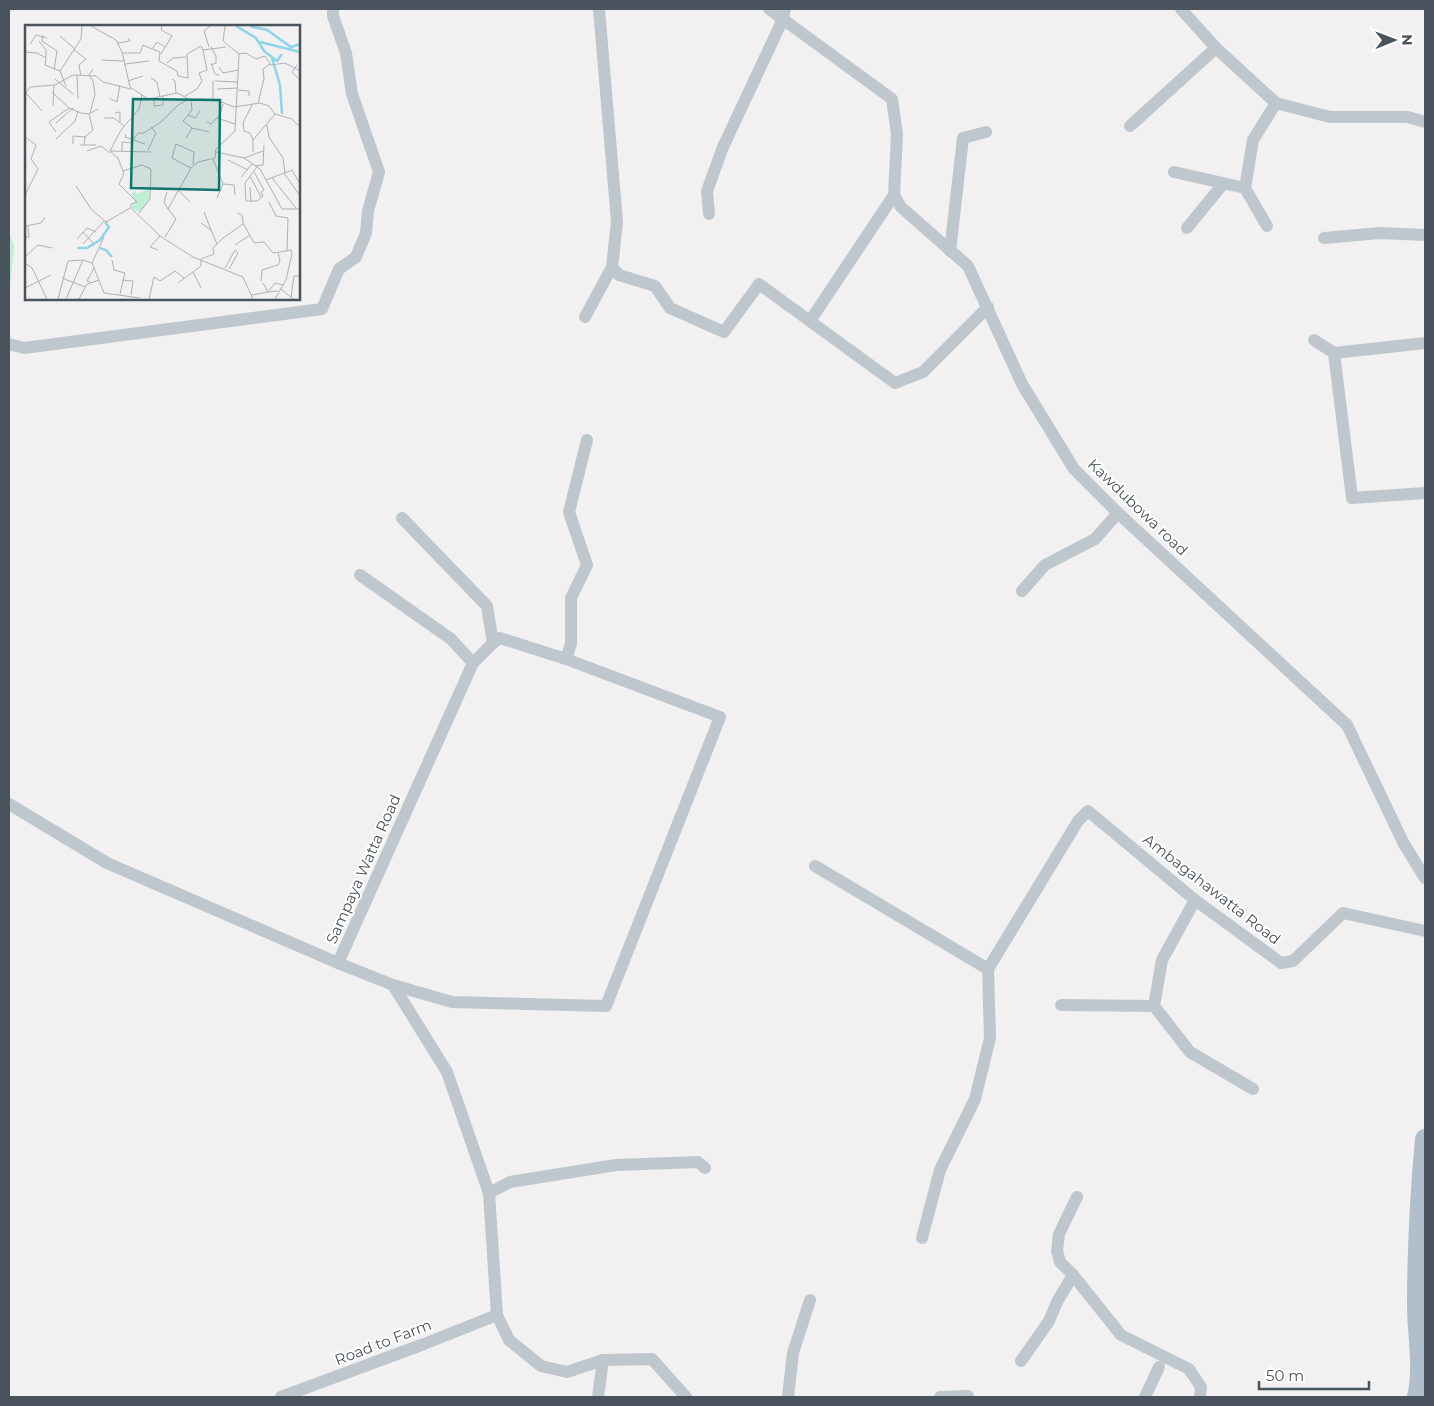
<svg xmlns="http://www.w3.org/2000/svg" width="1434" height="1406" viewBox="0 0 1434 1406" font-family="Montserrat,sans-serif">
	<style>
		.forest { fill: url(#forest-firs) }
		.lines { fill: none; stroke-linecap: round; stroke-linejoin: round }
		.minor { stroke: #bec7ce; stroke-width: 12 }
		.primary { stroke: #b1bfcd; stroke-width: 20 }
		.labels { text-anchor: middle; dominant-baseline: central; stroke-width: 4; stroke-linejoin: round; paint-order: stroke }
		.street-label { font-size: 15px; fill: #48535d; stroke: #fff }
		.inset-river { fill: none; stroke: #8fd5e9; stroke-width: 2.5 }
		.inset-road { fill: none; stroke: #aeb1b5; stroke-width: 1 }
		.view { fill: #0f766e; fill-opacity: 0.15; stroke: #0f766e; stroke-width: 2.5 }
		.inset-edge { fill: none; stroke: #48535d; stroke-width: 2.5 }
	</style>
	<defs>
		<pattern id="forest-firs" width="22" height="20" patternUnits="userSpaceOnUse" patternTransform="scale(1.25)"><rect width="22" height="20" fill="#c0eed2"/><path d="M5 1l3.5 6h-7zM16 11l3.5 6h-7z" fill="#a6ceb7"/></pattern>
	</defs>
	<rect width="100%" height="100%" fill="#f2f0f0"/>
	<!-- forest -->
	<path class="forest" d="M 9,234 L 14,245 L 11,279 L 9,288 Z"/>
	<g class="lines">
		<!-- minor -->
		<g class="minor">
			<path d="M 769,9 L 892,99 L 897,134 L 894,195 L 901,207 L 968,266 L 1022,384 L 1074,469 L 1118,513 L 1347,725 L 1404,844 L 1425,878"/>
			<path d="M 1181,9 L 1216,48 L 1276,103 L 1330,117 L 1408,117 L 1425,122"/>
			<path d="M 1130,126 L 1216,48"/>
			<path d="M 1174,172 L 1245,188"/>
			<path d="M 709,214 L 707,191 L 723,147 L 783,19 L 785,9"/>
			<path d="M 1267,226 L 1245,188 L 1253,140 L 1276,103"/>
			<path d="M 1187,228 L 1223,184"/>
			<path d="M 1324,238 L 1380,233 L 1425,235"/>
			<path d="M 950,251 L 963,138 L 986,132"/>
			<path d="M 612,267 L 619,275 L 655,286 L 670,308 L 724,332 L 759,284 L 895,383 L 923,372 L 988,307"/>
			<path d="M 585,317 L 612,267 L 617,222 L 599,9"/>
			<path d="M 810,321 L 894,195"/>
			<path d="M 1314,340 L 1334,353"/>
			<path d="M 1425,343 L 1334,353 L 1352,498 L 1425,493"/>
			<path d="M 9,344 L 24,348 L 322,309 L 339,269 L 356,257 L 366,233 L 368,211 L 379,172 L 352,94 L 346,53 L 333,16 L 333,9"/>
			<path d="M 402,518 L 487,606 L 493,643"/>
			<path d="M 360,575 L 451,639 L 473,663"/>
			<path d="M 1022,591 L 1045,565 L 1095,539 L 1118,513"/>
			<path d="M 566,659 L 571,644 L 571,598 L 587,565 L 569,512 L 587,440"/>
			<path d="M 9,804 L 107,863 L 338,963"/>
			<path d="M 815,866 L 988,969 L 1078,821 L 1088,811 L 1195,900 L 1281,963 L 1293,961 L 1343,913 L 1425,931"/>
			<path d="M 1195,900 L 1162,960 L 1154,1006 L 1190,1052 L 1253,1089"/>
			<path d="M 393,985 L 452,1002 L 606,1006 L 720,717 L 566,659 L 500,638 L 493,643 L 473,663 L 338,963 L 393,985 L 447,1072 L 489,1193 L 497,1315 L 509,1340 L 541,1366 L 567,1372 L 603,1360 L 652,1359 L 686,1397"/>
			<path d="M 1061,1005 L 1154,1006"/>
			<path d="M 489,1193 L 510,1182 L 616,1165 L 698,1162 L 705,1168"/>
			<path d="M 1077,1197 L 1059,1234 L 1057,1251 L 1060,1262 L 1073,1275 L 1121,1335 L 1189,1369 L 1201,1387 L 1200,1397"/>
			<path d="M 922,1238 L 940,1170 L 975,1099 L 990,1038 L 988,969"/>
			<path d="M 1021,1361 L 1049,1321 L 1057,1302 L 1073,1275"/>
			<path d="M 281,1397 L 424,1344 L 497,1315"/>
			<path d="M 598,1397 L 603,1360"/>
			<path d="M 788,1397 L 793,1353 L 810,1300"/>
			<path d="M 940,1397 L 968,1396"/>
			<path d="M 1145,1397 L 1159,1367"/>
		</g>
		<!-- primary -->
		<path class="primary" d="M 1417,1397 C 1424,1368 1417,1335 1417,1305 C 1417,1250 1420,1194 1425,1139"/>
	</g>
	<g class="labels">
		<!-- street labels -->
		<g class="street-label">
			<text transform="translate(1138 507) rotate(44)">Kawdubowa road</text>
			<text transform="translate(363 869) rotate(-66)">Sampaya Watta Road</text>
			<text transform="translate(1212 889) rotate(38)">Ambagahawatta Road</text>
			<text transform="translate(383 1342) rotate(-21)">Road to Farm</text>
		</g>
	</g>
	<!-- overview -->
	<g transform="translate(25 25)">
		<rect width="275" height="275" fill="#f2f0f0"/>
		<path d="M 125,163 L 124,175 L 114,187 L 106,182 L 111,178 L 106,170 L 109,166 L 113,169 Z" fill="#c0eed2"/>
		<path class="inset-river" d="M 211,1 L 231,13 L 239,26 L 252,36 L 257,29M 225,1 L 242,5 L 266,22 L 275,19M 235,17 L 275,27M 247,33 L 255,60 L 257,89M 52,223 L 62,223 L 75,215 L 84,202 L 80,197M 75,223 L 81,225 L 87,232"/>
		<path class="inset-road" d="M 66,1 L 91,15 L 97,27 L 105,62 L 123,74 L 152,68 L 166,75 L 194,76 L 209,82 L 235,78 L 244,81 L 250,89 L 267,94 L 275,102M 18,10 L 17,16 L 32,26 L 29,45M 35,11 L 50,24M 14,16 L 21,25 L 21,33M 93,18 L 105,16 L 103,13M 5,19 L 11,10 L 22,13M 184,22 L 179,6 L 185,1M 186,22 L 191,31 L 191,38 L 186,40M 128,24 L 135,27 L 134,36 L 152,46 L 153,51M 49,25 L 61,34 L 54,40 L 56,51M 0,27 L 12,28 L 21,33 L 20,40 L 35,46M 98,28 L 115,28 L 118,20 L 127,24 L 132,17 L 140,22M 136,29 L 147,11 L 136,5 L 137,1M 214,29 L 221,28 L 231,34 L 240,31 L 246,40 L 260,38 L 275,46M 77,35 L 99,36M 142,38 L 148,33 L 161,32M 186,38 L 190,49 L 194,50M 100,39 L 124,36M 272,40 L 267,47 L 274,54M 194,42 L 198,48 L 214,45M 35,46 L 56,14 L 57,1M 35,46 L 41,61M 52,50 L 53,74M 153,51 L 163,53 L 162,29 L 176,21 L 178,25M 126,53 L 132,57 L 135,72M 30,54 L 48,69M 147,54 L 150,56 L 151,68M 103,56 L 118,51M 188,56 L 188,76M 190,56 L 213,57M 192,64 L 213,63M 213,65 L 224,66 L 224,71M 0,67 L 17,86M 27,67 L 44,83 L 56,88 L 64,89 L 73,84M 0,69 L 5,62 L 30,60 L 48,50 L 71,51 L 78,57 L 106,64M 117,70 L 114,84 L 96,105 L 85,126 L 93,133 L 99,149 L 94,159 L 112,177 L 106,179 L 106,183 L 135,211 L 168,232 L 218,252 L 228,274M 160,71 L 172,64 L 177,56 L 174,48 L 182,45 L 178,25 L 201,22M 84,73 L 92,77 L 95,60M 129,74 L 129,81 L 138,80 L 138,71M 233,78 L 239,54 L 238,44 L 245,39M 227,80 L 218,98 L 219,106 L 225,108 L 228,115M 28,81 L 29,60M 65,88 L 70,69 L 68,56 L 64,50 L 68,44M 90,88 L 95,87 L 95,97M 163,90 L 170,93 L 175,86M 79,93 L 89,93 L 99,101M 192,93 L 210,99M 182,97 L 186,99 L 195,90 L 198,79M 31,98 L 48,83M 242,100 L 244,112 L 258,133 L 260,148M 167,103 L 184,107M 31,107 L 24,97 L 44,83M 101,109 L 100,112 L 120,119M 0,112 L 11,120 L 6,134 L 13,144 L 0,170M 161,113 L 167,103 L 158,96 L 167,85 L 166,75M 31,114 L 50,96 L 53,86M 48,119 L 48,111 L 61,112M 55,120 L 71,120M 59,120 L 60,112 L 68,105 L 64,89M 123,125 L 131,108 L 126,102M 62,126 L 76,121 L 85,128M 85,126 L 126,127M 97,126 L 97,117 L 106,118M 107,126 L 107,116 L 113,108 L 119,108 L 136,97 L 153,80 L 164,74M 191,127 L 219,133 L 235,144 L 257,184 L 275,184M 228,127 L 228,115 L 250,89M 219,133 L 238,126M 188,134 L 198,159M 203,135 L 223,145M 168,140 L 169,127 L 151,119 L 147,133 L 166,143 L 173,137 L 190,133 L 191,124 L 210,106 L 214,29 L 198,16 L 200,1M 230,141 L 238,140 L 239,120M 98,146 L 117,140 L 126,144 L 125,174 L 114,188M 229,147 L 239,165 L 236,167 L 238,171 L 232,176 L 221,176 L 220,158 L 232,142M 259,148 L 275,171M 225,151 L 236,172M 216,152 L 227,139M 247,153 L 271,183M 241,155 L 267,145 L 275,159M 198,159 L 209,160 L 210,170M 51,161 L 66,184 L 81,197 L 105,183M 225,162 L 226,177M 154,166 L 165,177M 142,167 L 139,177 L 143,184M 192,173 L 198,159M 244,177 L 251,191 L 263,193 L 262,225M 179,187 L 186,205M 212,188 L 217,190 L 218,198 L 229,218 L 239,217 L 248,228 L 266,225 L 267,229M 176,198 L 186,205 L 192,219M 0,201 L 16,198 L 20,192M 58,207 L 69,219M 0,212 L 4,212 L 3,201M 79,212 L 67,238 L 79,268 L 115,273M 140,212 L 151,194 L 143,184 L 166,143M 52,214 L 62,203 L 71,207M 58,219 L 79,196M 210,220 L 225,210M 133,225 L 125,222 L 135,211M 0,232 L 13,220 L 27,223M 87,235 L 89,245 L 100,248 L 95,269M 0,238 L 7,243 L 22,274M 200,243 L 210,225 L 213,228 L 204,244M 168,247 L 176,263M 37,253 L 60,262M 97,255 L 108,256 L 106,270M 236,256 L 237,245 L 253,240 L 255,236 L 253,227M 65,257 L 62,256 L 69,243M 153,258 L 176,241 L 176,234 L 189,229 L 188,223 L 198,213 L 218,199M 238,258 L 243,267 L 253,266M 0,263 L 26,250M 256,264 L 268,274M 227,270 L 243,267 L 250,258 L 258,260M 266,272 L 269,251 L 275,251M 33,274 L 43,236 L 58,235M 41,274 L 58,235 L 67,238M 54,274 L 62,259 L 74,255M 124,274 L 129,252 L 135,256 L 150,246 L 159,253M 250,274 L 261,255 L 267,229"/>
		<path class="view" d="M 108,74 L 195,75 L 194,165 L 106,163 Z"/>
		<rect width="275" height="275" class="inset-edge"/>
	</g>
	<!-- border -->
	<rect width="1434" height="1406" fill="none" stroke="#48535d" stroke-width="20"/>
	<!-- north arrow -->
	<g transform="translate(1394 40) rotate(89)" stroke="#ffffff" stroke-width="4" paint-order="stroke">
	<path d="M0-4L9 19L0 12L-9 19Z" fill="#48535d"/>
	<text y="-8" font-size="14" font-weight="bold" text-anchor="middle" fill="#48535d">N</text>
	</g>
	<!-- scale -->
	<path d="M1259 1381v8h110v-8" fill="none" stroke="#48535d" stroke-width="2.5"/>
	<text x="1266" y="1381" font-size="15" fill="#48535d" stroke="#ffffff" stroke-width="4" paint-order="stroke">50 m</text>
</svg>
